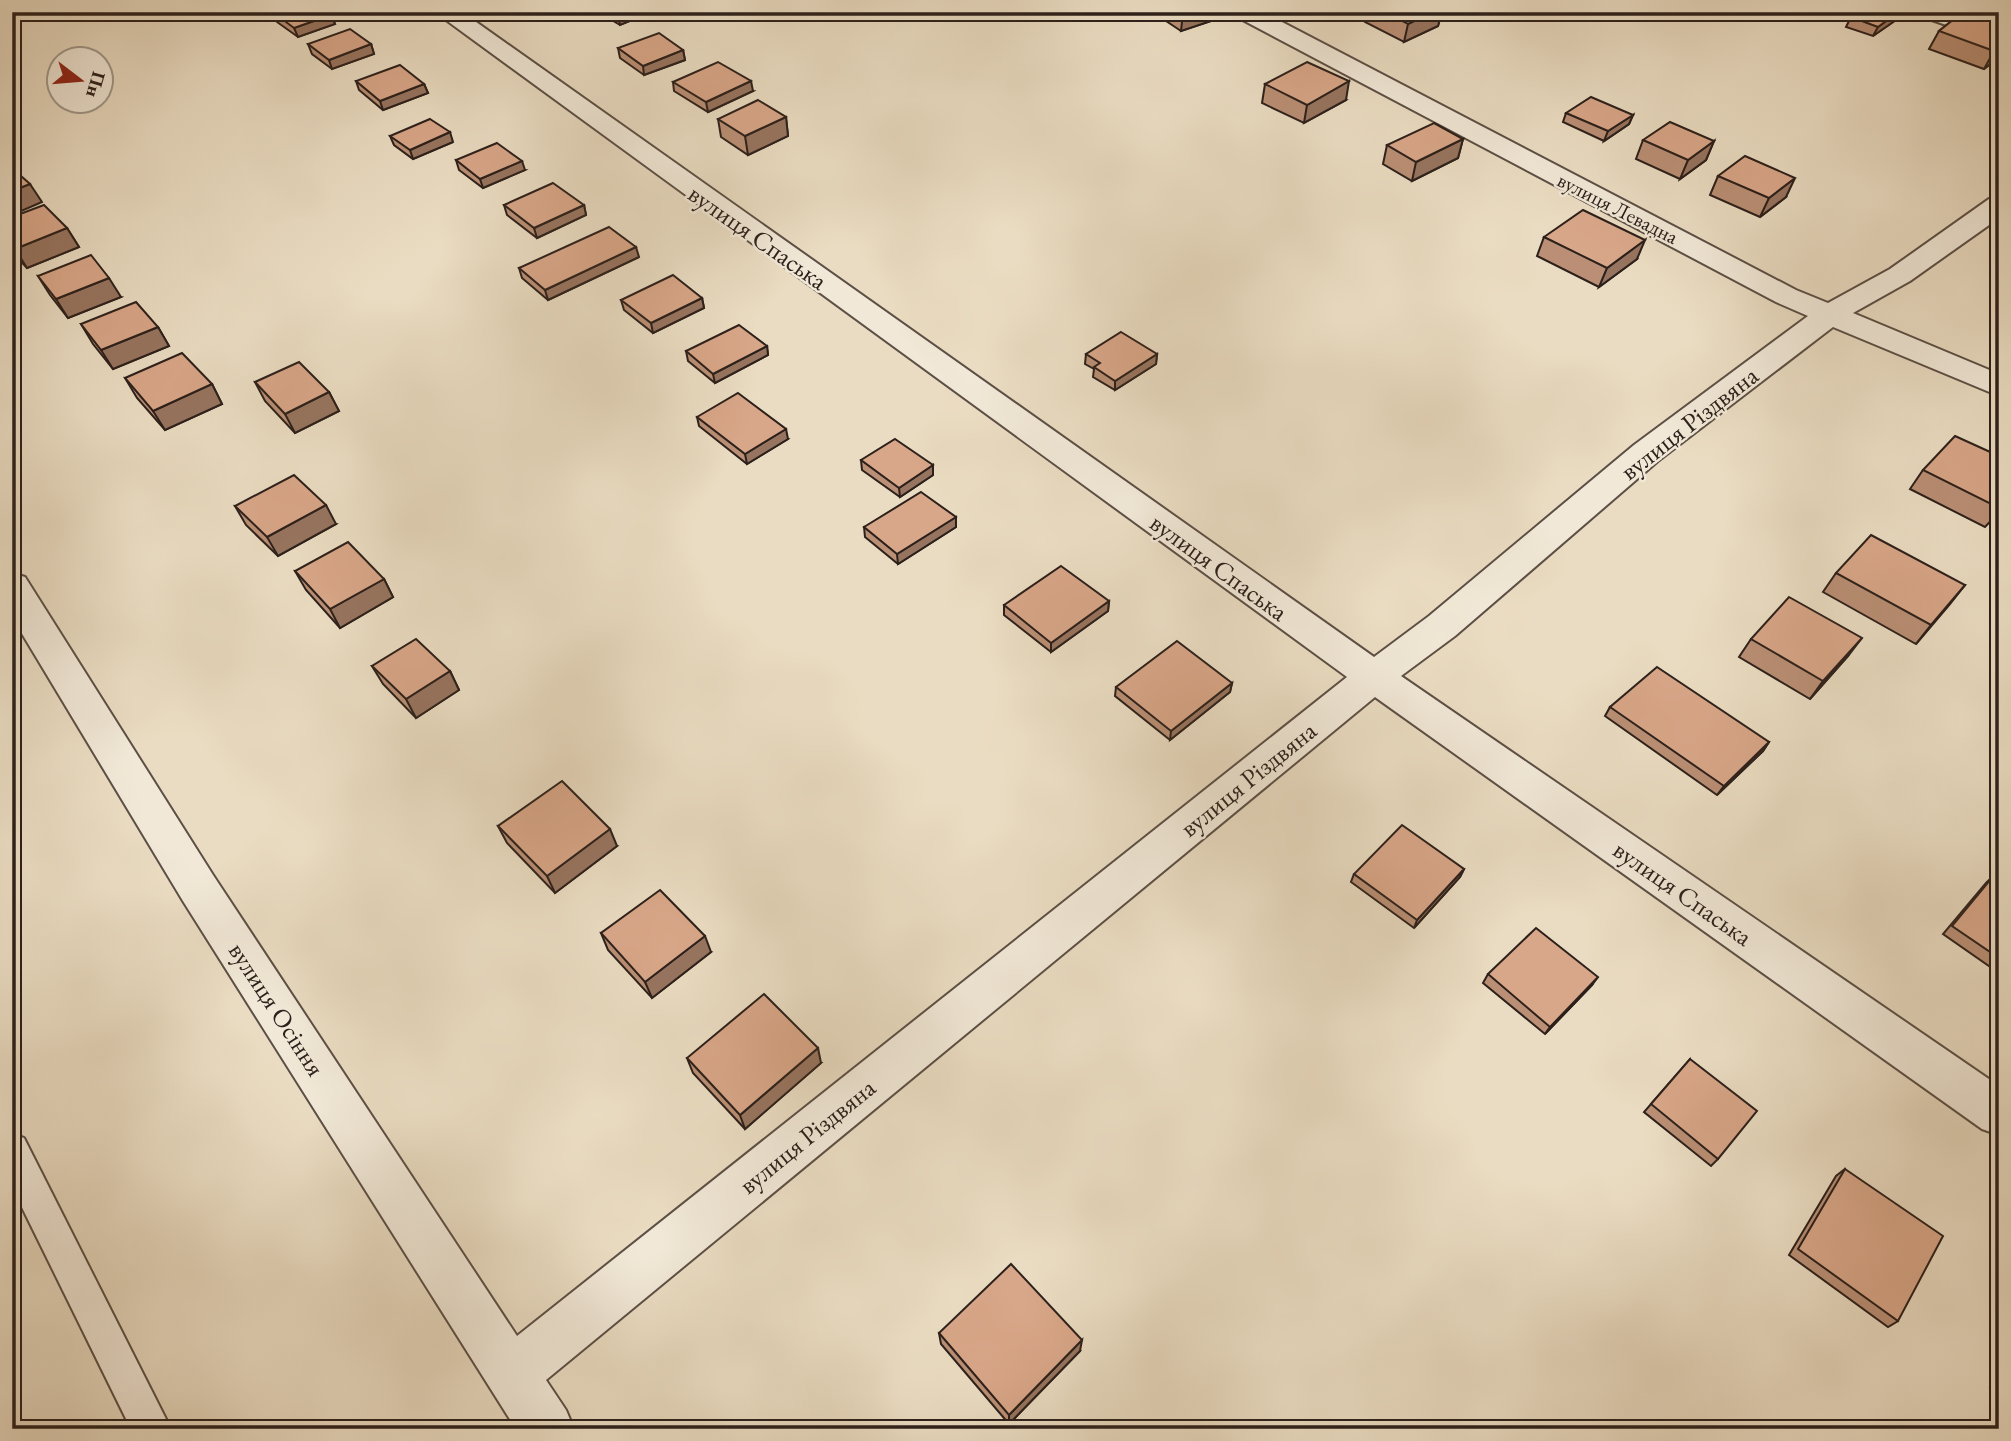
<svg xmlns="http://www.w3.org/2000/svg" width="2011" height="1441" viewBox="0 0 2011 1441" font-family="'EB Garamond',serif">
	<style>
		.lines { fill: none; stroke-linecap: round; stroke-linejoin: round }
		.lane-casing { stroke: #5c4f45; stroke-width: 4 }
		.street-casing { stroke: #5c4f45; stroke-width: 4 }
		.lane { fill: #f1e8d7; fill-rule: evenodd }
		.street { fill: #f1e8d7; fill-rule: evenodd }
		.wall { fill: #ba8f75; stroke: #2c201b; stroke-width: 2 }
		.shaded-wall { fill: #97745f; stroke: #2c201b; stroke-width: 2 }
		.building { fill: #d8a688; stroke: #2c201b; stroke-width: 2 }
		.labels { text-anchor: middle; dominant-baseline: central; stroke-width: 5; stroke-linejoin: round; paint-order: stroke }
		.far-street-label { font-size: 21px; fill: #2c201b; stroke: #f1e8d7 }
		.street-label { font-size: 26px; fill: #2c201b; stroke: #f1e8d7 }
	</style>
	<rect width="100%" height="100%" fill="#eadcc2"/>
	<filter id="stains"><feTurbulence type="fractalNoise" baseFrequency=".00286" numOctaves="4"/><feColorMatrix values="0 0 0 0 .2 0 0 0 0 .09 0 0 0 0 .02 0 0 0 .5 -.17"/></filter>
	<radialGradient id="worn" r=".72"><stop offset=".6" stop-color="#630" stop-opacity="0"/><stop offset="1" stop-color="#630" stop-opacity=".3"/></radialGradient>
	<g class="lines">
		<!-- lane casing -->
		<g class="lane-casing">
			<path id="lane" d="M 12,1133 L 24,1138 L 171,1429 L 131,1429 L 12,1187 Z"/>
		</g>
		<!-- street casing -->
		<g class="street-casing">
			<g id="street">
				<path d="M 435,12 L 462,12 L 1374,657 L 1429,616 L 1634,445 L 1808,316 L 1776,302 L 1237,17 L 1234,12 L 1263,12 L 1796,290 L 1828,303 L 1890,269 L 1989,199 L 1999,197 L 1999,218 L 1910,281 L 1853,313 L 1999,374 L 1999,396 L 1833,327 L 1658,461 L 1455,636 L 1401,676 L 1999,1086 L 1999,1135 L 1982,1129 L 1375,697 L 546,1380 L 566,1410 L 574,1429 L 516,1429 L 183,901 L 12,617 L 12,573 L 25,577 L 213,875 L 517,1336 L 1347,677 Z"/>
				<path d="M 1920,12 L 1954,12 L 1999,28 L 1999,43 L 1923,17 Z"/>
			</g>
		</g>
		<!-- lane -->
		<use href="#lane" class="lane"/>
		<!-- street -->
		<use href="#street" class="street"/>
	</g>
	<!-- wall -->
	<g class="wall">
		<path d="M 598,12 L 652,12 L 620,25 Z"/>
		<path d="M 1224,12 L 1223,17 L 1181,31 L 1154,13 Z"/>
		<path d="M 1367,12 L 1442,12 L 1438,26 L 1404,42 L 1365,22 Z"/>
		<path d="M 1858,12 L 1904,12 L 1903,15 L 1873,36 L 1846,27 L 1851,17 Z"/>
		<path d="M 1963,12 L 1999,57 L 1984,69 L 1929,49 L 1939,31 Z"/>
		<path d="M 274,13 L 331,15 L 335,24 L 298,37 L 277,22 Z"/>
		<path d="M 308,44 L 371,44 L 374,54 L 332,69 L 312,54 Z"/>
		<path d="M 618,48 L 683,50 L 685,60 L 644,75 L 620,58 Z"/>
		<path d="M 356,81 L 424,84 L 428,93 L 383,110 L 359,90 Z"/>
		<path d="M 673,82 L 753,91 L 708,112 L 674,91 Z"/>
		<path d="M 1265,84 L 1346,100 L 1304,123 L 1262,103 Z"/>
		<path d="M 1566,113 L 1633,115 L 1629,124 L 1604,141 L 1563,122 Z"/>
		<path d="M 786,117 L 788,136 L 748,155 L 721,137 L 718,119 Z"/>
		<path d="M 390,136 L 453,142 L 413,159 L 394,145 Z"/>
		<path d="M 1463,139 L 1458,158 L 1412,181 L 1383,164 L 1387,145 Z"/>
		<path d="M 1643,140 L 1714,141 L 1706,160 L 1680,179 L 1636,159 Z"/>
		<path d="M 456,160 L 525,170 L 483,188 L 459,170 Z"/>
		<path d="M 1718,176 L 1786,197 L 1760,217 L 1710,195 Z"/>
		<path d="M 504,205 L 584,205 L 586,215 L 537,238 L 507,215 Z"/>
		<path d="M 12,217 L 67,228 L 79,247 L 27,268 L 12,252 Z"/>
		<path d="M 1544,237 L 1637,259 L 1599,287 L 1537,256 Z"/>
		<path d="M 639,257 L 548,300 L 522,278 L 519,268 Z"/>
		<path d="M 38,276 L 121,297 L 68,318 L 50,295 Z"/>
		<path d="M 702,298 L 704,308 L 653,333 L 624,310 L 621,300 Z"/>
		<path d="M 81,324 L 158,327 L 169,346 L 113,369 L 93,344 Z"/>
		<path d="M 767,346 L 768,355 L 715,383 L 688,361 L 686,351 Z"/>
		<path d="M 1086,354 L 1157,354 L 1156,364 L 1115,390 L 1093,377 L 1094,369 L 1085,364 Z"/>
		<path d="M 125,378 L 212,384 L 222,404 L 165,430 L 137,398 Z"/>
		<path d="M 255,382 L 329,392 L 339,411 L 295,433 L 265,401 Z"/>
		<path d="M 697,417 L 788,439 L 747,464 L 699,426 Z"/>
		<path d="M 1999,456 L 1999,512 L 1985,527 L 1910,489 L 1923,470 Z"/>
		<path d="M 861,460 L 933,465 L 933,475 L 900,497 L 862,470 Z"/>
		<path d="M 235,506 L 336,524 L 278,556 L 246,525 Z"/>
		<path d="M 956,517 L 956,527 L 898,564 L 865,537 L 864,527 Z"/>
		<path d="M 295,571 L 384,579 L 393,597 L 340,628 L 306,590 Z"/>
		<path d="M 1836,573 L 1965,585 L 1916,644 L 1823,592 Z"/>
		<path d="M 1109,601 L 1108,611 L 1051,652 L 1004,615 L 1004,605 Z"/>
		<path d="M 1751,639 L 1848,656 L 1810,699 L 1739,657 Z"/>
		<path d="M 372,666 L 450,671 L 459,690 L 416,718 L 383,684 Z"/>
		<path d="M 1232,683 L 1230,692 L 1170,740 L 1115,696 L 1116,687 Z"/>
		<path d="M 1610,707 L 1769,742 L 1763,751 L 1717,795 L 1605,716 Z"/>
		<path d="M 498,826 L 617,846 L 555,893 L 507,843 Z"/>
		<path d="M 1464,869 L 1460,877 L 1414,928 L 1351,882 L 1354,874 Z"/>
		<path d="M 1995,874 L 1999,877 L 1999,973 L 1943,934 L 1986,883 Z"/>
		<path d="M 601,933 L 711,952 L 652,998 L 608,950 Z"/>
		<path d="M 1488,974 L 1592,985 L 1545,1034 L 1483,983 Z"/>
		<path d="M 687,1058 L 821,1063 L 745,1129 L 693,1073 Z"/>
		<path d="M 1690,1059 L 1718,1159 L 1711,1166 L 1644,1112 Z"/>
		<path d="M 1845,1169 L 1898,1321 L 1888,1327 L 1789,1255 L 1836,1176 Z"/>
		<path d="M 939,1333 L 1080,1351 L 1009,1424 L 941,1344 Z"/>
		<path d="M 1999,1372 L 1999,1394 L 1990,1387 Z"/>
	</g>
	<!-- shaded-wall -->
	<g class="shaded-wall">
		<path d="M 627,12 L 652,12 L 620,25 L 618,16 Z"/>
		<path d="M 1224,12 L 1223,17 L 1181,31 L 1183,13 Z"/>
		<path d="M 1433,12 L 1442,12 L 1438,26 L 1404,42 L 1408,24 Z"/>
		<path d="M 1898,12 L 1904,12 L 1903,15 L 1873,36 L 1878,27 Z"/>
		<path d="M 331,15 L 335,24 L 298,37 L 294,28 Z"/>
		<path d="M 371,44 L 374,54 L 332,69 L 329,60 Z"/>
		<path d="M 1999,47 L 1999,57 L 1984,69 L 1994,51 Z"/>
		<path d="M 683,50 L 685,60 L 644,75 L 643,66 Z"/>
		<path d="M 751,81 L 753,91 L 708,112 L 706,102 Z"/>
		<path d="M 1349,81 L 1346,100 L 1304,123 L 1307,105 Z"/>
		<path d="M 424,84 L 428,93 L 383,110 L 380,101 Z"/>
		<path d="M 1633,115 L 1629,124 L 1604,141 L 1608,131 Z"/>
		<path d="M 786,117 L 788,136 L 748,155 L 745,136 Z"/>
		<path d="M 450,132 L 453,142 L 413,159 L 410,150 Z"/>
		<path d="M 1463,139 L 1458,158 L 1412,181 L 1416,162 Z"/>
		<path d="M 1714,141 L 1706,160 L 1680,179 L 1688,160 Z"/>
		<path d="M 522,161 L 525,170 L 483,188 L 480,179 Z"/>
		<path d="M 1795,178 L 1786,197 L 1760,217 L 1769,198 Z"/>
		<path d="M 30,184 L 42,202 L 12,215 L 12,191 Z"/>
		<path d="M 584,205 L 586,215 L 537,238 L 534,228 Z"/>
		<path d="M 67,228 L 79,247 L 27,268 L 15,249 Z"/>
		<path d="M 1645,240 L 1637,259 L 1599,287 L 1607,268 Z"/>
		<path d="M 636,247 L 639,257 L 548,300 L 545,290 Z"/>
		<path d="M 109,278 L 121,297 L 68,318 L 56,299 Z"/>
		<path d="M 702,298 L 704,308 L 653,333 L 651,323 Z"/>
		<path d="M 158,327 L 169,346 L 113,369 L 101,350 Z"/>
		<path d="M 767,346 L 768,355 L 715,383 L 713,374 Z"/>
		<path d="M 1157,354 L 1156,364 L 1115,390 L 1115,381 Z"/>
		<path d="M 212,384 L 222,404 L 165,430 L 153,411 Z"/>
		<path d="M 329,392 L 339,411 L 295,433 L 285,414 Z"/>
		<path d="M 786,429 L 788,439 L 747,464 L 745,454 Z"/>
		<path d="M 933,465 L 933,475 L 900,497 L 899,488 Z"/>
		<path d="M 326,505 L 336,524 L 278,556 L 267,537 Z"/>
		<path d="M 956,517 L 956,527 L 898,564 L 897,554 Z"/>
		<path d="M 384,579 L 393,597 L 340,628 L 330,609 Z"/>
		<path d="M 1965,585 L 1950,604 L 1916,644 L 1931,625 Z"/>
		<path d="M 1109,601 L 1108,611 L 1051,652 L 1051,643 Z"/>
		<path d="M 1862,638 L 1848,656 L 1810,699 L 1823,681 Z"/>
		<path d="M 450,671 L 459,690 L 416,718 L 406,699 Z"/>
		<path d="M 1232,683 L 1230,692 L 1170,740 L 1171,731 Z"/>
		<path d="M 1769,742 L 1763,751 L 1717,795 L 1724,786 Z"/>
		<path d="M 610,829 L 617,846 L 555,893 L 547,876 Z"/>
		<path d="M 1464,869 L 1460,877 L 1414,928 L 1417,920 Z"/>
		<path d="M 705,936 L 711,952 L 652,998 L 645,982 Z"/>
		<path d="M 1598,977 L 1592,985 L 1545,1034 L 1550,1027 Z"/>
		<path d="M 818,1048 L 821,1063 L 745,1129 L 740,1115 Z"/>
		<path d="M 1082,1340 L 1080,1351 L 1009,1424 L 1009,1415 Z"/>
	</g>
	<!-- building -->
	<g class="building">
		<path d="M 328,12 L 331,15 L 294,28 L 274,13 Z"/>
		<path d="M 611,12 L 627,12 L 618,16 Z"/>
		<path d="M 1385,12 L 1433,12 L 1408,24 Z"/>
		<path d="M 1858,12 L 1898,12 L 1878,27 L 1851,17 Z"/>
		<path d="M 1963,12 L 1973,12 L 1999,21 L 1999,47 L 1994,51 L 1939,31 Z"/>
		<path d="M 350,29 L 371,44 L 329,60 L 308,44 Z"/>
		<path d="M 659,33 L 683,50 L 643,66 L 618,48 Z"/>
		<path d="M 718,62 L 751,81 L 706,102 L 673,82 Z"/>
		<path d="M 1307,62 L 1349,81 L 1307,105 L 1265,84 Z"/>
		<path d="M 400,65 L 424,84 L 380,101 L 356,81 Z"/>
		<path d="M 1591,97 L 1633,115 L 1608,131 L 1566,113 Z"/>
		<path d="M 758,100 L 786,117 L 745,136 L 718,119 Z"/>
		<path d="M 430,119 L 450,132 L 410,150 L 390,136 Z"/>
		<path d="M 1670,122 L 1714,141 L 1688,160 L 1643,140 Z"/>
		<path d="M 1434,123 L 1463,139 L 1416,162 L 1387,145 Z"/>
		<path d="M 497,143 L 522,161 L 480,179 L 456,160 Z"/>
		<path d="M 1745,156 L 1795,178 L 1769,198 L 1718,176 Z"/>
		<path d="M 12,168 L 30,184 L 12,191 Z"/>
		<path d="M 553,183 L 584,205 L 534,228 L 504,205 Z"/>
		<path d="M 44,205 L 67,228 L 15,249 L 12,246 L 12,217 Z"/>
		<path d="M 1583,210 L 1645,240 L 1607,268 L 1544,237 Z"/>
		<path d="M 609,227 L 636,247 L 545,290 L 519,268 Z"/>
		<path d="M 91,255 L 109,278 L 56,299 L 38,276 Z"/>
		<path d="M 673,275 L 702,298 L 651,323 L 621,300 Z"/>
		<path d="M 136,302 L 158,327 L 101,350 L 81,324 Z"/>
		<path d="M 739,325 L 767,346 L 713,374 L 686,351 Z"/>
		<path d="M 1121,332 L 1157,354 L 1115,381 L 1094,367 L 1100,363 L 1086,354 Z"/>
		<path d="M 182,353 L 212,384 L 153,411 L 125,378 Z"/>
		<path d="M 299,362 L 329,392 L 285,414 L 255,382 Z"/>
		<path d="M 738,393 L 786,429 L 745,454 L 697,417 Z"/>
		<path d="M 1955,436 L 1999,456 L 1999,508 L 1923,470 Z"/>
		<path d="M 895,439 L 933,465 L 899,488 L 861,460 Z"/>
		<path d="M 294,475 L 326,505 L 267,537 L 235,506 Z"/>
		<path d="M 921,492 L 956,517 L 897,554 L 864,527 Z"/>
		<path d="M 1871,535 L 1965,585 L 1931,625 L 1836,573 Z"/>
		<path d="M 348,542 L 384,579 L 330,609 L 295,571 Z"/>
		<path d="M 1061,566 L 1109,601 L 1051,643 L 1004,605 Z"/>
		<path d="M 1789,597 L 1862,638 L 1823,681 L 1751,639 Z"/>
		<path d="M 416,639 L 450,671 L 406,699 L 372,666 Z"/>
		<path d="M 1177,641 L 1232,683 L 1171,731 L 1116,687 Z"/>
		<path d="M 1657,667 L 1769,742 L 1724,786 L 1610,707 Z"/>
		<path d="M 562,781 L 610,829 L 547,876 L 498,826 Z"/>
		<path d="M 1402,825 L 1464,869 L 1417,920 L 1354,874 Z"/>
		<path d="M 1995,874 L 1999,877 L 1999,958 L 1952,926 Z"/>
		<path d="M 660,890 L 705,936 L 645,982 L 601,933 Z"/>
		<path d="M 1536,928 L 1598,977 L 1550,1027 L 1488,974 Z"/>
		<path d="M 764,994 L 818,1048 L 740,1115 L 687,1058 Z"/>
		<path d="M 1690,1059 L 1757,1111 L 1718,1159 L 1651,1104 Z"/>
		<path d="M 1845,1169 L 1943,1236 L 1898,1321 L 1798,1249 Z"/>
		<path d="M 1011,1264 L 1082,1340 L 1009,1415 L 939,1333 Z"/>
		<path d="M 1149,1422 L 1154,1429 L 1142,1429 Z"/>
	</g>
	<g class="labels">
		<!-- far-street labels -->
		<g class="far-street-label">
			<text transform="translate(1618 208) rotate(27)">вулиця Левадна</text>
		</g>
		<!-- street labels -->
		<g class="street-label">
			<text transform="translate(758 237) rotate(35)">вулиця Спаська</text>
			<text transform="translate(1689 423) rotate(-38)">вулиця Різдвяна</text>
			<text transform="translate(1219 567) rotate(36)">вулиця Спаська</text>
			<text transform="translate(1248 779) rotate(-39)">вулиця Різдвяна</text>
			<text transform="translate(1683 893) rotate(35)">вулиця Спаська</text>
			<text transform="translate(277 1009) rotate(57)">вулиця Осіння</text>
			<text transform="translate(807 1136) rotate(-39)">вулиця Різдвяна</text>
		</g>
	</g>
	<!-- margin -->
	<rect width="2011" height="1441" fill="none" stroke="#eadcc2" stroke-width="42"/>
	<rect x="14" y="14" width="1983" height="1413" fill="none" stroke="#2c201b" stroke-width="3.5"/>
	<rect x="21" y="21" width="1969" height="1399" fill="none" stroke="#2c201b" stroke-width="2"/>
	<!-- north arrow -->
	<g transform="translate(80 80) rotate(106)"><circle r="33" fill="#f1e8d7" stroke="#a2988c" stroke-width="2"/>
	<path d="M0-5L12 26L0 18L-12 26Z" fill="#8f2418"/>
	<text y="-10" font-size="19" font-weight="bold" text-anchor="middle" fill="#2c201b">Пн</text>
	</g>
	<rect width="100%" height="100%" filter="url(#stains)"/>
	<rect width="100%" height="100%" fill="url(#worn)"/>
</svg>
